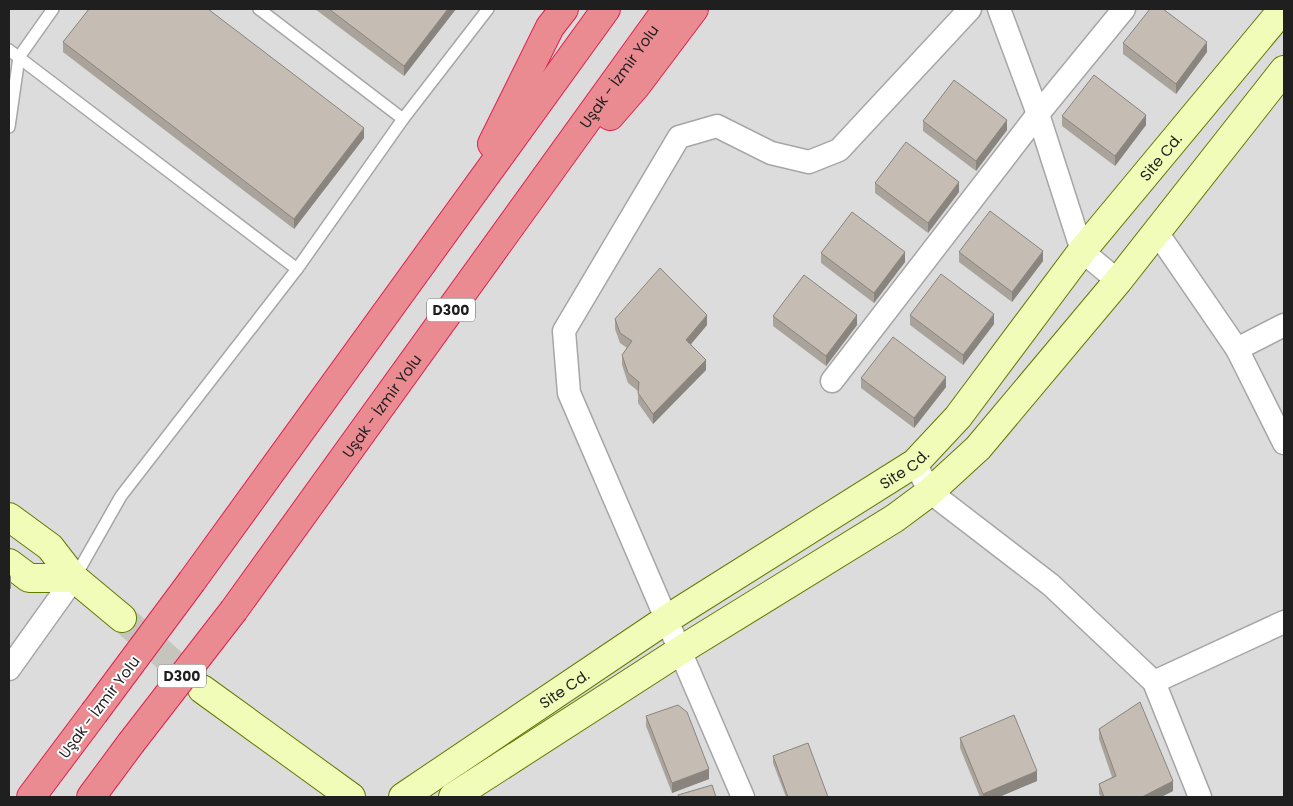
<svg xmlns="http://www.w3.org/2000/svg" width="1293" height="806" viewBox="0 0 1293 806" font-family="Poppins,sans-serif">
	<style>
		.residential { fill: #dddcdc }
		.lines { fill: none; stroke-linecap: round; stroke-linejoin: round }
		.secondary-tunnel { stroke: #c6c5bd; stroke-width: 28; stroke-dasharray: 28 14; stroke-linecap: butt }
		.lane-casing { stroke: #a6a6a6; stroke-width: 14 }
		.street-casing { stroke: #a6a6a6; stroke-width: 25 }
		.secondary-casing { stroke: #617b01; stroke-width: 30 }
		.highway-casing { stroke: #e1204d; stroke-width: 30 }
		.lane { stroke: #fff; stroke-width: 11 }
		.street { stroke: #fff; stroke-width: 22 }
		.secondary { stroke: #f1fcb8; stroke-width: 28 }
		.highway { stroke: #ea8b92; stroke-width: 28 }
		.highway-bridge-casing { stroke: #e1204d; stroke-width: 30; stroke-linecap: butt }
		.highway-bridge { stroke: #ea8b92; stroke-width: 28 }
		.wall { fill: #a9a39b }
		.shaded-wall { fill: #8a847e }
		.building { fill: #c5bdb4; stroke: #8a847e }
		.labels { text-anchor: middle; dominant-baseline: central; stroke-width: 4; stroke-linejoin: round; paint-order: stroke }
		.shield { fill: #fff; stroke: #626262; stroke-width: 1 }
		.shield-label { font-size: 14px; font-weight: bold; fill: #1f1f1f }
		.street-label { font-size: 15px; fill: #1f1f1f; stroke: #fff }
	</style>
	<rect width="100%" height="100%" fill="#f0eee5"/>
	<!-- residential -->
	<rect class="residential" x="9" y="9" width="1275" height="788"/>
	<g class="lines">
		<!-- secondary-tunnel -->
		<path class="secondary-tunnel" d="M 122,618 L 202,689"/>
		<!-- lane casing -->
		<g class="lane-casing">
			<g id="lane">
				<path d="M 259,9 L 403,119"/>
				<path d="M 9,50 L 297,269"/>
				<path d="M 9,127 L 19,57 L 53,9"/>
				<path d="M 75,577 L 121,496 L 297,269 L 403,119 L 488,9"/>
			</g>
		</g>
		<!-- street casing -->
		<g class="street-casing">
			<g id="street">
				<path d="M 999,9 L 1038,114 L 1082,251 L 1118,281"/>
				<path d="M 1156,231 L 1237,349 L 1284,443"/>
				<path d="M 1237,349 L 1284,325"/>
				<path d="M 832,381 L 1038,114 L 1124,9"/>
				<path d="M 915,463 L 930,492 L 1051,585 L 1154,682 L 1200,797"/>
				<path d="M 9,669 L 74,578"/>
				<path d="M 1154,682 L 1284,622"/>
				<path d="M 743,797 L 569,393 L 564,331 L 679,137 L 717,126 L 771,153 L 809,162 L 839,150 L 970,9"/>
			</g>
		</g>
		<!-- secondary casing -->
		<g class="secondary-casing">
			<g id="secondary">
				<path d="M 9,517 L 50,547 L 74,578 L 122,618"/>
				<path d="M 9,563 L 29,578 L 74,578"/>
				<path d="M 202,689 L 351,797"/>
				<path id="s1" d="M 403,797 L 667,619 L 915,463 L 958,417 L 1082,251 L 1283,9"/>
				<path d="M 453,797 L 681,650 L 895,518 L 930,492 L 978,448 L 1118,281 L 1284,70"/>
			</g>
		</g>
		<!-- highway casing -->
		<g class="highway-casing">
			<g id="highway">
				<path d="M 610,116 L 636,86 L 694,9"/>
				<path d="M 492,144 L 550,27 L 564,9"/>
				<path d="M 192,581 L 606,9"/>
				<path id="s2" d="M 234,610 L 667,9"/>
				<path d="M 31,797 L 94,713"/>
				<path d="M 91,797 L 131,743"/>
			</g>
		</g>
		<!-- lane -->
		<use href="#lane" class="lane"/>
		<!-- street -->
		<use href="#street" class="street"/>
		<!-- secondary -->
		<use href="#secondary" class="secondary"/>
		<!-- highway -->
		<use href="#highway" class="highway"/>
		<!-- highway-bridge casing -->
		<g class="highway-bridge-casing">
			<g id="highway-bridge">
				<path d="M 94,713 L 192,581"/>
				<path d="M 131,743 L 234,610"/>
			</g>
		</g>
		<!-- highway-bridge -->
		<use href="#highway-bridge" class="highway-bridge"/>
	</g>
	<!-- wall -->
	<g class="wall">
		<path d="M 315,9 L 456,9 L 404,76 Z"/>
		<path d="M 63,42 L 364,138 L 294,229 L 63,52 Z"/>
		<path d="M 1123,43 L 1207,52 L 1176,94 L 1123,54 Z"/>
		<path d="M 1062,116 L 1146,125 L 1115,166 L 1062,126 Z"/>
		<path d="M 923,121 L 1007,130 L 976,171 L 923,131 Z"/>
		<path d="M 875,183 L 959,192 L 928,233 L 875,193 Z"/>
		<path d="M 959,252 L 1043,261 L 1012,302 L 959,262 Z"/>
		<path d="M 821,253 L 905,262 L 874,303 L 821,263 Z"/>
		<path d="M 910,315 L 994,324 L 963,365 L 910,325 Z"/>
		<path d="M 773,316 L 857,325 L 826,366 L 773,326 Z"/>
		<path d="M 615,319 L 707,325 L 691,344 L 706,370 L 653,424 L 638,403 L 638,391 L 628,383 L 622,365 L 622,355 L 627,348 L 620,343 L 615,329 Z"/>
		<path d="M 861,378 L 946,387 L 914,428 L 861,388 Z"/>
		<path d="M 646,716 L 709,779 L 672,793 L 646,726 Z"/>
		<path d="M 1099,729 L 1173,791 L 1161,797 L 1101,797 L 1099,794 L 1099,784 L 1112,777 L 1099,739 Z"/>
		<path d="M 960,738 L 1037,781 L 999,797 L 980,797 L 960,748 Z"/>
		<path d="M 773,756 L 828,797 L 786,797 L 773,763 Z"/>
	</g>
	<!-- shaded-wall -->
	<g class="shaded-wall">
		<path d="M 448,9 L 456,9 L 404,76 L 404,66 Z"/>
		<path d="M 1207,42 L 1207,52 L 1176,94 L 1176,84 Z"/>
		<path d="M 1146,115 L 1146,125 L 1115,166 L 1115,156 Z"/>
		<path d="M 1007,120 L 1007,130 L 976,171 L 976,161 Z"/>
		<path d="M 364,128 L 364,138 L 294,229 L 294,219 Z"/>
		<path d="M 959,182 L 959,192 L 928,233 L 928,223 Z"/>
		<path d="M 1043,251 L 1043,261 L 1012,302 L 1012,292 Z"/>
		<path d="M 905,252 L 905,262 L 874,303 L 874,293 Z"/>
		<path d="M 994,314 L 994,324 L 963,365 L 963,355 Z"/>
		<path d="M 707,315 L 707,325 L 686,350 L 686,340 Z"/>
		<path d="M 857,315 L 857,325 L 826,366 L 826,356 Z"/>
		<path d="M 706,360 L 706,370 L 653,424 L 653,414 Z"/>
		<path d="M 946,377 L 946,387 L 914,428 L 914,418 Z"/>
		<path d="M 11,575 L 11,588 L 9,591 L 9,578 Z"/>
		<path d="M 709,769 L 709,779 L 672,793 L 672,783 Z"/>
		<path d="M 1037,771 L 1037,781 L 999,797 L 983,797 L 983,794 Z"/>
		<path d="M 1173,781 L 1173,791 L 1161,797 L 1142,797 Z"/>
	</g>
	<!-- building -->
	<g class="building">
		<path d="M 89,9 L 208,9 L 364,128 L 294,219 L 63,42 Z"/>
		<path d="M 329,9 L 448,9 L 404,66 Z"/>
		<path d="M 1150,9 L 1163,9 L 1207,42 L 1176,84 L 1123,43 Z"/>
		<path d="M 1094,75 L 1146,115 L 1115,156 L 1062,116 Z"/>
		<path d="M 954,80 L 1007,120 L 976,161 L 923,121 Z"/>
		<path d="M 906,142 L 959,182 L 928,223 L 875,183 Z"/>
		<path d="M 990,211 L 1043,251 L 1012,292 L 959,252 Z"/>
		<path d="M 852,212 L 905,252 L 874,293 L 821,253 Z"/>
		<path d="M 660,268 L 707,315 L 686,340 L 706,360 L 653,414 L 638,393 L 639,382 L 628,373 L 622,355 L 632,341 L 620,333 L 615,319 Z"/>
		<path d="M 941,274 L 994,314 L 963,355 L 910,315 Z"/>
		<path d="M 804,275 L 857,315 L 826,356 L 773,316 Z"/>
		<path d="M 893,337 L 946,377 L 914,418 L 861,378 Z"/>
		<path d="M 1140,702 L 1173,781 L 1142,797 L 1104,797 L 1099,784 L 1116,776 L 1099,729 Z"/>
		<path d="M 678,705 L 687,712 L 709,769 L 672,783 L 646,716 Z"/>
		<path d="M 1014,715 L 1037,771 L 983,794 L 960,738 Z"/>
		<path d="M 808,743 L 828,797 L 788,797 L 773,756 Z"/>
		<path d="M 712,785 L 716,797 L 679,797 L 678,795 Z"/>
	</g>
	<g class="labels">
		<!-- shield labels -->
		<g class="shield">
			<rect x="427" y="298.5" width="48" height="23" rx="4"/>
			<rect x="158" y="664.5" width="48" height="23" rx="4"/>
		</g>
		<g class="shield-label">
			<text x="451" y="310">D300</text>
			<text x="182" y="676">D300</text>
		</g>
		<!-- street labels -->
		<g class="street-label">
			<text stroke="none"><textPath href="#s2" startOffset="658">Uşak - İzmir Yolu</textPath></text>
			<text stroke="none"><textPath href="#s1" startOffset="1004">Site Cd.</textPath></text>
			<text stroke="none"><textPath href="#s2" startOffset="252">Uşak - İzmir Yolu</textPath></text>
			<text stroke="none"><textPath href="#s1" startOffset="599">Site Cd.</textPath></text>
			<text stroke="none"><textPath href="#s1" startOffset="194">Site Cd.</textPath></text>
			<text transform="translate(99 707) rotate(-53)">Uşak - İzmir Yolu</text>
		</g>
	</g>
	<!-- border -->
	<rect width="1293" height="806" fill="none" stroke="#1f1f1f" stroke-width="20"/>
</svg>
